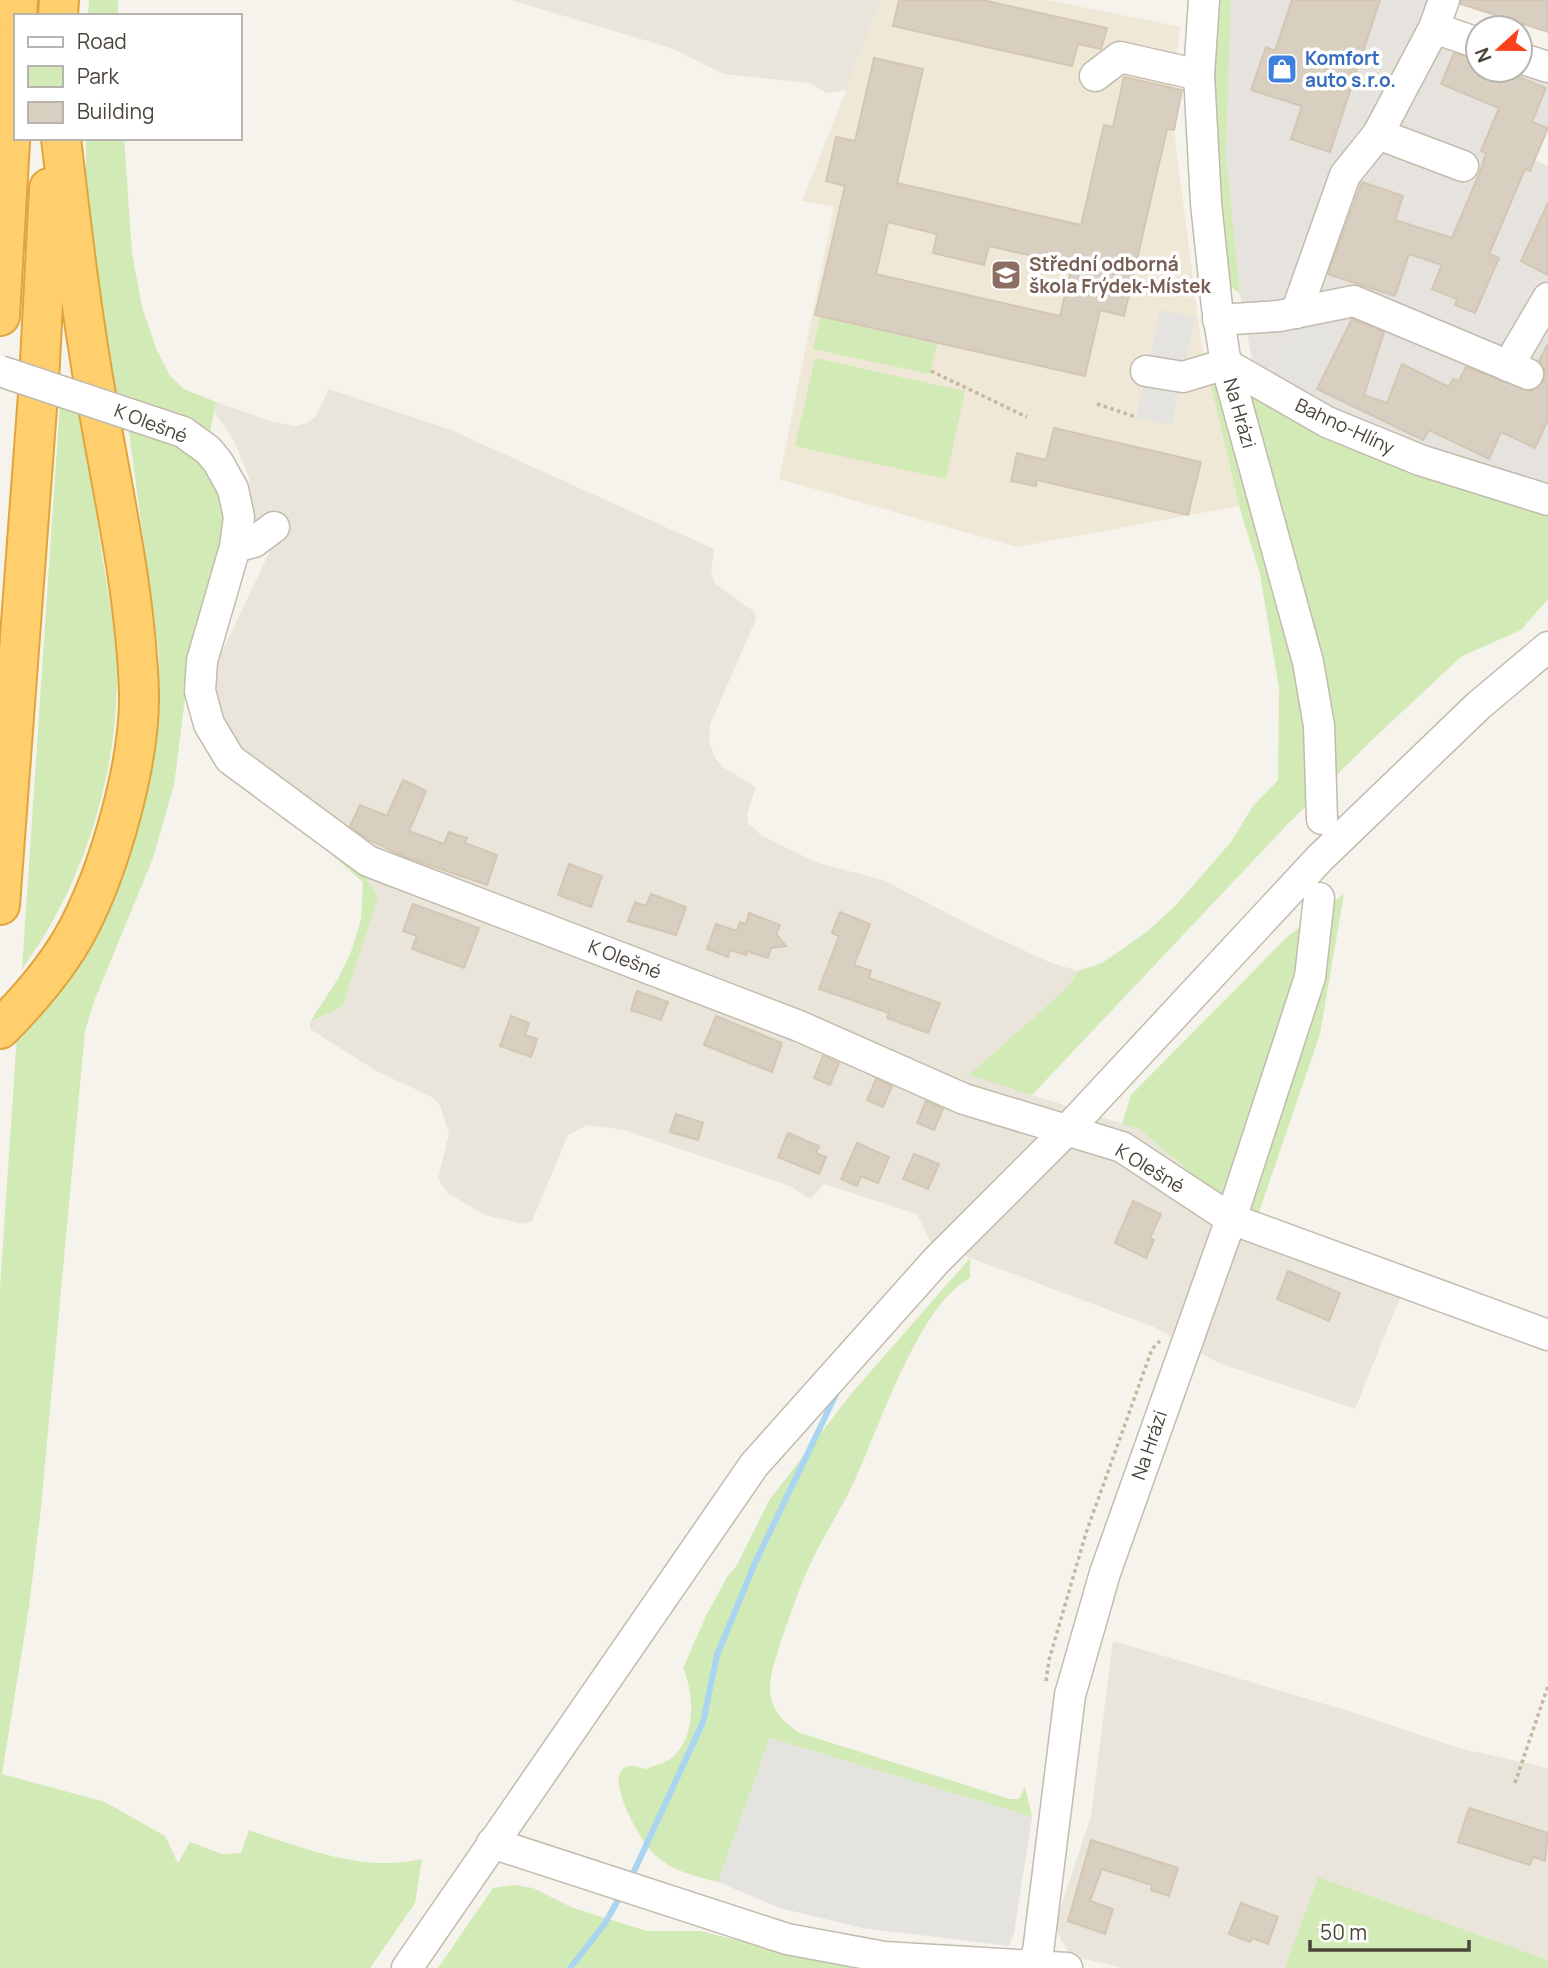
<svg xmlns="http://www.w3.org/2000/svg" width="1548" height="1968" viewBox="0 0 1548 1968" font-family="Manrope,sans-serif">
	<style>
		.residential { fill: #eae5da }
		.industrial { fill: #e6e2dd }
		.education { fill: #efe8d6 }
		.green { fill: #d2eab5 }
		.parking { fill: #e5e3e0 }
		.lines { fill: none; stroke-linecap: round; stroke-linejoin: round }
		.stream { stroke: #a9d4f2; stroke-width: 6 }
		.building { fill: #d8cfc1; stroke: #d3c7b4; stroke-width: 2; fill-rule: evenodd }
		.minor-casing { stroke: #c2bbae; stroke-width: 33 }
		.highway-casing { stroke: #e0a43c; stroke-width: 42 }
		.path { stroke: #c4b79f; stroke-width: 3.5; stroke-dasharray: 3.5 3.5; stroke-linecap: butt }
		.minor { stroke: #fff; stroke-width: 30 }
		.highway { stroke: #ffcf6e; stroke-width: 38 }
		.minor-bridge-casing { stroke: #c2bbae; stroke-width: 33; stroke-linecap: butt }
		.minor-bridge { stroke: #fff; stroke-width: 30 }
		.labels { text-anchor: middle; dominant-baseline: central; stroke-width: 7; stroke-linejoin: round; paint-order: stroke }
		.shop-label { font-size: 19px; font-weight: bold; fill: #366cbe; stroke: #fff; text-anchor: start }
		.education-label { font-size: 19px; font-weight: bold; fill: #785e54; stroke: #fff; text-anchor: start }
		.street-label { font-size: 19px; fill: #4b4439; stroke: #fff }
	</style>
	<rect width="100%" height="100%" fill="#f6f3ec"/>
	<!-- residential -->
	<g class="residential">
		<path d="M 511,0 L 882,0 L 846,90 L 827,93 L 809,83 L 723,74 L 671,48 Z"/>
		<path d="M 329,389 L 451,430 L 714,549 L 711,572 L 715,584 L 755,612 L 756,619 L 710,725 L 709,742 L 715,758 L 723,767 L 756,787 L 747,814 L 748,823 L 762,836 L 818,863 L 883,880 L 980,930 L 1049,962 L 1078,971 L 1067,988 L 970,1075 L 1139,1129 L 1222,1199 L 1411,1277 L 1394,1312 L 1355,1409 L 1219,1363 L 1154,1327 L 931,1243 L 917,1214 L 824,1184 L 810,1199 L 790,1186 L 624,1130 L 588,1125 L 568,1135 L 532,1221 L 525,1224 L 485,1215 L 448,1193 L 438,1179 L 449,1133 L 440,1105 L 432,1097 L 378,1072 L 310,1029 L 310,1022 L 343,1006 L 378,897 L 365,876 L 281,818 L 283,789 L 243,757 L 223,728 L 214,697 L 213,671 L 280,530 L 252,517 L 249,477 L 233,439 L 215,413 L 216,402 L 270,421 L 295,426 L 307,423 L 316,416 Z"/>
		<path d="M 1113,1641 L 1352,1712 L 1459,1748 L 1548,1768 L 1548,1960 L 1318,1877 L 1285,1968 L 1125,1968 L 1071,1956 L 1054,1927 L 1091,1816 Z"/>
	</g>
	<!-- industrial -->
	<path class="industrial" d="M 1231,0 L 1430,0 L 1426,15 L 1415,28 L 1478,51 L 1478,70 L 1520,70 L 1548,76 L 1548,128 L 1535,160 L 1548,166 L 1548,488 L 1394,441 L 1253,366 L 1240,294 L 1226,155 Z"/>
	<!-- education -->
	<path class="education" d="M 882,0 L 1047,0 L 1181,27 L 1170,87 L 1183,90 L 1174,130 L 1201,342 L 1239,506 L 1017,547 L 779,479 L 834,207 L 802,201 Z"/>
	<!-- green -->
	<g class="green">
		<path d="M 89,0 L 118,0 L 118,16 L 88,16 Z"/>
		<path d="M 1216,0 L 1231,0 L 1226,155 L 1240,294 L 1226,282 L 1211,79 Z"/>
		<path d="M 86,138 L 124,138 L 132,253 L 142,307 L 156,348 L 170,376 L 184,389 L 216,402 L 210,433 L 186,420 L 115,397 L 86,187 Z"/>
		<path d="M 820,317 L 937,344 L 930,374 L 813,349 Z"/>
		<path d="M 815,358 L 965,391 L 946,479 L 795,446 Z"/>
		<path d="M 1210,381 L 1548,512 L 1548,599 L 1521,630 L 1462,656 L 1374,738 L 1284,828 L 1032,1095 L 969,1075 L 1067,988 L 1078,971 L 1102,963 L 1148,931 L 1177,904 L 1231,842 L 1253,806 L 1278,780 L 1279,688 L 1260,574 L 1239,506 Z"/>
		<path d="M 60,402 L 80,409 C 88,460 96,511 103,562 C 110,602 117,644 117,684 C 115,784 81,888 22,969 Z"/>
		<path d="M 128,425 L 180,446 L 216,477 L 229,509 L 186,691 L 174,785 L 153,858 L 95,999 L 85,1031 L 41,1507 L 29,1607 L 2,1774 L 105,1802 L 165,1836 L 178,1863 L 190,1842 L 222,1854 L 241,1853 L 249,1830 C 303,1848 365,1873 422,1859 L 415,1903 L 370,1968 L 0,1968 L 0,1288 L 17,1035 L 153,741 L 159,655 Z"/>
		<path d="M 324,848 L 365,876 L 378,897 L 343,1006 L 310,1022 L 339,977 L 351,952 L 361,919 L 363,882 Z"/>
		<path d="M 1344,894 L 1320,1034 L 1258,1215 L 1222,1199 L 1139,1129 L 1122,1124 L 1131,1095 L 1288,936 Z"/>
		<path d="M 970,1258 L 970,1278 C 918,1305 879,1429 854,1482 C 840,1511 822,1538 809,1567 C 798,1591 790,1616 781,1641 C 777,1656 770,1672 770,1687 C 770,1709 783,1722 800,1733 L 1010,1799 L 1019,1799 L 1025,1787 L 1032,1817 L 770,1738 L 718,1882 C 694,1876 672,1871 654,1854 C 638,1840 588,1748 646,1769 C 656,1765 669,1762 676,1754 C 696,1731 694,1694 683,1668 L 706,1616 L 727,1577 L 736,1567 L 770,1499 L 851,1394 Z"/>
		<path d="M 1318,1877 L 1548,1960 L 1548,1968 L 1285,1968 Z"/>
		<path d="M 514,1885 L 533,1888 L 573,1908 L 647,1931 L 700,1931 L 853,1968 L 438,1968 L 493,1888 Z"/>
	</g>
	<!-- parking -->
	<g class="parking">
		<path d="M 1160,310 L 1195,318 L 1172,425 L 1136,417 Z"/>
		<path d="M 1328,320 L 1341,327 L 1312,387 L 1274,369 L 1292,325 Z"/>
		<path d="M 770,1738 L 1032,1817 L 1014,1933 L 1009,1946 L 862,1928 L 780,1908 L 718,1882 Z"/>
	</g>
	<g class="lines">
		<!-- stream -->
		<g class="stream">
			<path d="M 631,1878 L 703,1722 L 717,1655 L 755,1563 L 841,1384"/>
			<path d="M 570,1968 L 604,1925 L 622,1893"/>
		</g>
	</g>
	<!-- building -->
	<g class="building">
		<path d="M 899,0 L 983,0 L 1107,28 L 1101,49 L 1078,44 L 1072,66 L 893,26 Z"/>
		<path d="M 1292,0 L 1380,0 L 1330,152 L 1291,139 L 1302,106 L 1251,90 L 1266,47 L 1275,51 Z"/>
		<path d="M 1461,0 L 1548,0 L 1548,32 L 1461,4 Z"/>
		<path d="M 1454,53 L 1478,60 L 1478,70 L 1502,70 L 1546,88 L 1532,122 L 1548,128 L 1530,171 L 1525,169 L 1489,254 L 1499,258 L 1475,313 L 1455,305 L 1457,299 L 1432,289 L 1442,265 L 1409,254 L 1395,296 L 1328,274 L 1362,182 L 1403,196 L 1395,220 L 1452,238 L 1480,172 L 1486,153 L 1481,151 L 1499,108 L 1441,84 Z"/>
		<path d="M 874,58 L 923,69 L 897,183 L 1081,225 L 1104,125 L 1113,127 L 1124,77 L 1182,90 L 1174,130 L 1167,129 L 1124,316 L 1100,310 L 1085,376 L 815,315 L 845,186 L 826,181 L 836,137 L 855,141 ZM 888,222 L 937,234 L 933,253 L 984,265 L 989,246 L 1072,265 L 1060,316 L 876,274 Z"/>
		<path d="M 1548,203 L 1548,275 L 1521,261 Z"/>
		<path d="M 1352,319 L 1384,332 L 1364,395 L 1387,403 L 1402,364 L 1449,387 L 1453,379 L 1459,381 L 1466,367 L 1531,391 L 1544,380 L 1545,371 L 1539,361 L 1548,344 L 1548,420 L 1535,448 L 1501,432 L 1489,459 L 1429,430 L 1423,440 L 1317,389 Z"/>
		<path d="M 1054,428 L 1201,462 L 1188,515 L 1037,480 L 1036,486 L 1011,481 L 1017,453 L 1046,460 Z"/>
		<path d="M 403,780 L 426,791 L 409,831 L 444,844 L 449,832 L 467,838 L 465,843 L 497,855 L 487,885 L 403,856 L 369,840 L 350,826 L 360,805 L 387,816 Z"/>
		<path d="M 569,864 L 602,876 L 591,907 L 558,895 Z"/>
		<path d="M 651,894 L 686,907 L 676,935 L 628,921 L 635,902 L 646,906 Z"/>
		<path d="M 413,904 L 479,928 L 464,968 L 412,949 L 417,936 L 403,931 Z"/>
		<path d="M 840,912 L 870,924 L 854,965 L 871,971 L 869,978 L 940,1003 L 928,1033 L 887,1018 L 889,1013 L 819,989 L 839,936 L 832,933 Z"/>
		<path d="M 749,913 L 780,925 L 776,934 L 786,946 L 771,948 L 768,958 L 747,951 L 746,955 L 730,950 L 728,957 L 707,949 L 716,924 L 737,931 L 740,922 L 746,924 Z"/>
		<path d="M 637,991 L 668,1002 L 661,1020 L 631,1010 Z"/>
		<path d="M 511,1016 L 529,1023 L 525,1035 L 537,1039 L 531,1057 L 500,1046 Z"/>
		<path d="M 716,1016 L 782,1043 L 772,1072 L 704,1045 Z"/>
		<path d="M 823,1056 L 839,1063 L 830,1085 L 814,1078 Z"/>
		<path d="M 876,1079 L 892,1086 L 883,1107 L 867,1100 Z"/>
		<path d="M 926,1101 L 943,1109 L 934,1130 L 917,1123 Z"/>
		<path d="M 676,1114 L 703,1123 L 698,1140 L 670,1132 Z"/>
		<path d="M 788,1133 L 819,1146 L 816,1153 L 826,1157 L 819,1174 L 778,1157 Z"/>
		<path d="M 857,1143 L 889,1157 L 878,1183 L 861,1176 L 857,1186 L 841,1179 Z"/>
		<path d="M 914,1154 L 939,1164 L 928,1189 L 903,1179 Z"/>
		<path d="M 1133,1201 L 1161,1214 L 1150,1238 L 1154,1240 L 1146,1258 L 1115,1243 Z"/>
		<path d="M 1288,1271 L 1340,1293 L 1329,1321 L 1277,1299 Z"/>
		<path d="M 1469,1808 L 1548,1833 L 1545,1861 L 1533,1857 L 1530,1865 L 1458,1842 Z"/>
		<path d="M 1091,1840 L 1178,1868 L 1169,1896 L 1151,1890 L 1152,1885 L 1102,1869 L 1090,1901 L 1113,1909 L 1105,1934 L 1068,1921 Z"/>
		<path d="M 1241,1903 L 1278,1917 L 1268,1944 L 1252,1938 L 1250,1942 L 1229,1934 Z"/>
	</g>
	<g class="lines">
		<!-- minor casing -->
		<g class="minor-casing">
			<g id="minor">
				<path d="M 1204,0 L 1199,75 L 1206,203 L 1217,307 L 1226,364 L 1308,662 L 1319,726 L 1322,819"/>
				<path d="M 1434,28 L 1478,43"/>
				<path d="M 1520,58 L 1548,67"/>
				<path d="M 1095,76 L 1120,57 L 1199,75"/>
				<path d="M 1378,134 L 1463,166"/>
				<path d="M 1296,313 L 1345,175 L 1378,134 L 1434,28 L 1444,0"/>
				<path d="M 1218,320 L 1279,316 L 1354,301 L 1528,374"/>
				<path d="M 1508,366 L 1548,298"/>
				<path d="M 1146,371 L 1183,377 L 1226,364 L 1327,422 L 1420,460 L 1548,500"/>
				<path d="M 183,432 L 208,450 L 218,462 L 233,489 L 239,517 L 235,547 L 202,661 L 200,691 L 209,724 L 230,759 L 368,861 L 799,1026 L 964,1099 L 1122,1147 L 1231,1219 L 1548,1335"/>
				<path d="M 235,547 L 254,542 L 274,527"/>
				<path d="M 492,1843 L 787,1939 L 884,1957 L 1067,1968"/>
				<path d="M 1030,1967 L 1038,1952 L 1070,1695 L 1105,1573 L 1231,1219 L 1310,977 L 1319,898"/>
				<path d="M 407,1968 L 754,1465 L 936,1261 L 1067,1130 L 1320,858 L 1478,706 L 1548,647"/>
			</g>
		</g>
		<!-- highway casing -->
		<g class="highway-casing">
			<g id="highway">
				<path d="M 17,16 L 18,0"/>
				<path d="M 58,16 L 59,0"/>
				<path d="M 0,316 L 16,37"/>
				<path d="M 0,905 L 39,381 L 49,188"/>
				<path d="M 0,1029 C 29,1000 59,965 78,929 C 110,868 140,763 139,694 C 136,594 113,494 96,395 C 81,310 71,224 61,138"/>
			</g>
		</g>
		<!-- path -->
		<g class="path">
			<path d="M 931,371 L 1027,417"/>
			<path d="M 1097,404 L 1136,417"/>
			<path d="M 1046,1681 L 1049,1660 L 1086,1533 L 1152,1349 L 1160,1341"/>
			<path d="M 1515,1783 L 1548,1686"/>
		</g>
		<!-- minor -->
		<use href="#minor" class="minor"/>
		<!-- highway -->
		<use href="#highway" class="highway"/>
		<!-- minor-bridge casing -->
		<g class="minor-bridge-casing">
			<path id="minor-bridge" d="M 0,371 L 183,432"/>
		</g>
		<!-- minor-bridge -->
		<use href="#minor-bridge" class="minor-bridge"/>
	</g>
	<!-- icons -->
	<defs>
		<g id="shop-square" transform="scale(1.575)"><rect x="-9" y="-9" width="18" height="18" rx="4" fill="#3f7fe0" stroke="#fff"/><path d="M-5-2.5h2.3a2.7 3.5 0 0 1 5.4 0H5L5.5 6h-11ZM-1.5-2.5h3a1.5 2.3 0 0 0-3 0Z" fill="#fff"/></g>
		<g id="university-square" transform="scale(1.575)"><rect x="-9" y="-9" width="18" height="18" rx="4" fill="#8d6e63" stroke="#fff"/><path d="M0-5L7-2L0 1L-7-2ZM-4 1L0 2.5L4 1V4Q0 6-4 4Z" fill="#fff"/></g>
	</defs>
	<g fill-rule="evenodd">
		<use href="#shop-square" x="1282" y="69"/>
		<use href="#university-square" x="1006" y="275"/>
	</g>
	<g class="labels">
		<!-- shop labels -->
		<g class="shop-label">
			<text x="1305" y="58">Komfort<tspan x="1305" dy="22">auto s.r.o.</tspan></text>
		</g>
		<!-- education labels -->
		<g class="education-label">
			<text x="1029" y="264">Střední odborná<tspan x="1029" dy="22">škola Frýdek-Místek</tspan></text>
		</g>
		<!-- street labels -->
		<g class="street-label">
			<text transform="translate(1240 413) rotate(74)">Na Hrázi</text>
			<text transform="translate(151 423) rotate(21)">K Olešné</text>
			<text transform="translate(1345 426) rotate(25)">Bahno-Hlíny</text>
			<text transform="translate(625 959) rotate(21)">K Olešné</text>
			<text transform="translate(1150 1168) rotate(31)">K Olešné</text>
			<text transform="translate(1149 1445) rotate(-71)">Na Hrázi</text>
		</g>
	</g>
	<!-- legend -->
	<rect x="14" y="14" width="228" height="126" fill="#ffffff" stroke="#b7b4b0" stroke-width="2"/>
	<rect x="28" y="37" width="35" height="10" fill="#ffffff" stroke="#b7b4b0" stroke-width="2"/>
	<text x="77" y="49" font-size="21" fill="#4b4439">Road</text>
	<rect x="28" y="66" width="35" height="21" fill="#d2eab5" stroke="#b7b4b0" stroke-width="2"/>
	<text x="77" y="84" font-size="21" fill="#4b4439">Park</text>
	<rect x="28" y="102" width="35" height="21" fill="#d8cfc1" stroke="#b7b4b0" stroke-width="2"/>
	<text x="77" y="119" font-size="21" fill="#4b4439">Building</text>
	<!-- north arrow -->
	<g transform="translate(1499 49) rotate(249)"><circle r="33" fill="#ffffff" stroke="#b7b4b0" stroke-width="2"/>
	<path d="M0-5L12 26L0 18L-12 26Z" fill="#fc3f1d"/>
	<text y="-10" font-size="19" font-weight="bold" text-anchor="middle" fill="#4b4439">N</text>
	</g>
	<!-- scale -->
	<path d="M1310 1940v10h159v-10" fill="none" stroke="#4b4439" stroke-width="3.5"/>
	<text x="1320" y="1940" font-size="21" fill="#4b4439" stroke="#ffffff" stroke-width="5" paint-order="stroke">50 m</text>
</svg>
